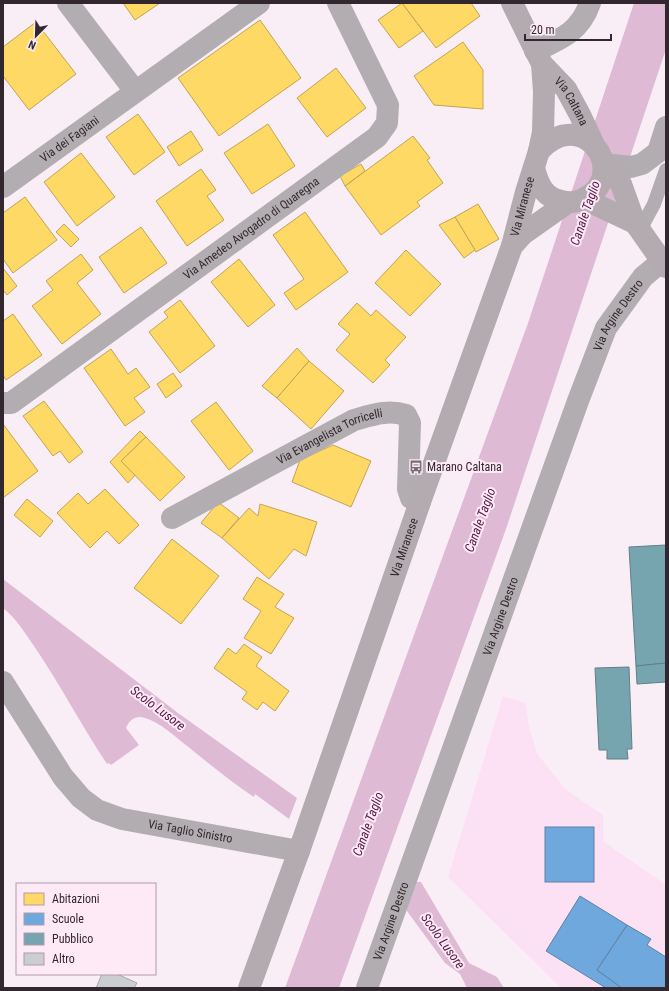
<svg xmlns="http://www.w3.org/2000/svg" width="669" height="991" viewBox="0 0 669 991" font-family="'Roboto Condensed',sans-serif">
	<style>
		.built { fill: #fce1f4 }
		.water { fill: #dfbad4 }
		.homes { fill: #ffd966; stroke: #c2a456 }
		.schools { fill: #6fa8dc; stroke: #5d81a8 }
		.public { fill: #76a5af; stroke: #627f89 }
		.building { fill: #cbced1; stroke: #a5a8ab }
		.lines { fill: none; stroke-linecap: round; stroke-linejoin: round }
		.service { stroke: #b2adb0; stroke-width: 14 }
		.minor { stroke: #b2adb0; stroke-width: 22 }
		.secondary { stroke: #b3abb0; stroke-width: 22 }
		.labels { text-anchor: middle; dominant-baseline: central; stroke-width: 4; stroke-linejoin: round; paint-order: stroke }
		.street-label { font-size: 12px; fill: #33272f; stroke: #feeaf7 }
		.poi-label { font-size: 12px; fill: #33272f; stroke: #feeaf7; text-anchor: start }
		.water-label { font-size: 13px; font-style: italic; fill: #521946; stroke: #feeaf7 }
	</style>
	<rect width="100%" height="100%" fill="#faeef6"/>
	<!-- built -->
	<path class="built" d="M 503,696 L 526,703 L 529,727 L 537,753 L 565,789 L 603,815 L 603,841 L 666,885 L 666,988 L 561,988 L 448,877 Z"/>
	<!-- water -->
	<g class="water">
		<path d="M 634,3 L 666,3 L 666,49 L 506,529 L 339,988 L 285,988 L 528,323 Z"/>
		<path d="M 3,579 L 178,713 L 297,798 L 289,819 L 255,794 L 254,797 C 230,781 208,763 186,745 C 174,736 160,722 145,718 C 136,715 130,719 126,728 L 139,745 L 111,765 L 109,763 L 107,764 C 81,725 60,684 34,646 C 24,632 16,618 3,608 Z"/>
		<path d="M 413,882 L 421,882 L 469,963 L 497,977 L 504,988 L 467,988 L 460,974 L 445,963 L 404,907 Z"/>
	</g>
	<!-- homes -->
	<g class="homes">
		<path d="M 123,3 L 160,3 L 135,20 Z"/>
		<path d="M 402,3 L 423,31 L 399,48 L 378,20 Z"/>
		<path d="M 402,3 L 471,3 L 480,16 L 436,48 Z"/>
		<path d="M 260,20 L 301,78 L 219,136 L 178,78 Z"/>
		<path d="M 36,22 L 76,74 L 29,110 L 3,76 L 3,47 Z"/>
		<path d="M 463,42 L 483,70 L 483,109 L 434,105 L 414,76 Z"/>
		<path d="M 336,68 L 366,108 L 327,137 L 297,98 Z"/>
		<path d="M 138,114 L 165,152 L 134,175 L 106,137 Z"/>
		<path d="M 268,124 L 295,166 L 252,194 L 224,153 Z"/>
		<path d="M 191,131 L 203,150 L 179,166 L 167,147 Z"/>
		<path d="M 413,136 L 430,158 L 427,160 L 443,183 L 417,202 L 420,206 L 381,235 L 345,186 Z"/>
		<path d="M 81,153 L 115,197 L 77,226 L 44,182 Z"/>
		<path d="M 361,164 L 365,171 L 345,186 L 340,176 Z"/>
		<path d="M 201,169 L 216,190 L 207,196 L 224,220 L 187,246 L 156,201 Z"/>
		<path d="M 25,197 L 57,240 L 13,273 L 3,259 L 3,213 Z"/>
		<path d="M 478,204 L 499,239 L 476,252 L 455,217 Z"/>
		<path d="M 305,212 L 348,272 L 296,310 L 284,293 L 304,279 L 273,235 Z"/>
		<path d="M 455,217 L 475,250 L 464,258 L 439,225 Z"/>
		<path d="M 64,224 L 79,239 L 71,247 L 56,232 Z"/>
		<path d="M 141,227 L 167,263 L 124,293 L 99,257 Z"/>
		<path d="M 406,250 L 441,284 L 410,316 L 375,283 Z"/>
		<path d="M 81,254 L 93,270 L 77,283 L 101,314 L 62,344 L 32,306 L 53,290 L 46,281 Z"/>
		<path d="M 239,259 L 275,305 L 248,327 L 211,282 Z"/>
		<path d="M 3,268 L 17,286 L 7,295 L 3,290 Z"/>
		<path d="M 180,300 L 215,346 L 180,373 L 149,332 L 168,317 L 164,312 Z"/>
		<path d="M 357,303 L 371,316 L 376,310 L 406,337 L 385,360 L 390,365 L 373,383 L 336,350 L 350,334 L 338,324 Z"/>
		<path d="M 13,314 L 42,355 L 6,380 L 3,375 L 3,321 Z"/>
		<path d="M 297,348 L 309,361 L 277,398 L 262,386 Z"/>
		<path d="M 111,349 L 128,374 L 136,368 L 150,387 L 134,398 L 145,412 L 125,426 L 84,368 Z"/>
		<path d="M 309,361 L 344,391 L 311,429 L 277,398 Z"/>
		<path d="M 173,373 L 182,386 L 166,398 L 157,384 Z"/>
		<path d="M 44,401 L 83,452 L 69,463 L 60,451 L 53,456 L 23,416 Z"/>
		<path d="M 216,402 L 253,451 L 229,470 L 191,421 Z"/>
		<path d="M 3,424 L 38,471 L 3,498 Z"/>
		<path d="M 140,431 L 146,437 L 121,461 L 135,475 L 128,483 L 110,462 Z"/>
		<path d="M 146,437 L 185,477 L 160,501 L 121,461 Z"/>
		<path d="M 333,445 L 371,461 L 351,507 L 292,482 L 300,460 Z"/>
		<path d="M 105,489 L 139,525 L 119,544 L 107,531 L 90,548 L 57,513 L 78,493 L 88,504 Z"/>
		<path d="M 27,499 L 53,521 L 40,537 L 14,515 Z"/>
		<path d="M 218,502 L 239,518 L 222,538 L 201,523 Z"/>
		<path d="M 260,504 L 317,522 L 306,556 L 294,549 L 269,579 L 222,538 L 249,508 L 258,516 Z"/>
		<path d="M 172,539 L 219,576 L 181,624 L 134,588 Z"/>
		<path d="M 257,577 L 284,594 L 275,607 L 294,618 L 271,654 L 244,638 L 261,611 L 243,599 Z"/>
		<path d="M 244,644 L 262,657 L 256,666 L 289,691 L 275,711 L 263,702 L 257,710 L 242,699 L 247,692 L 214,668 L 228,648 L 236,654 Z"/>
	</g>
	<!-- schools -->
	<g class="schools">
		<rect x="545" y="827" width="49" height="55"/>
		<path d="M 580,896 L 627,925 L 597,970 L 622,988 L 606,988 L 546,951 Z"/>
		<path d="M 627,925 L 651,939 L 647,945 L 666,957 L 666,988 L 622,988 L 597,970 Z"/>
	</g>
	<!-- public -->
	<g class="public">
		<path d="M 666,545 L 666,663 L 636,666 L 629,547 Z"/>
		<path d="M 666,663 L 666,682 L 637,684 L 636,666 Z"/>
		<path d="M 629,667 L 632,749 L 627,749 L 628,759 L 607,759 L 607,750 L 599,750 L 595,668 Z"/>
	</g>
	<!-- building -->
	<path class="building" d="M 102,974 L 117,974 L 137,983 L 134,988 L 96,988 Z"/>
	<g class="lines">
		<!-- service -->
		<path class="service" d="M 640,230 L 654,204 L 666,170"/>
		<!-- minor -->
		<g class="minor">
			<path d="M 68,3 L 135,91"/>
			<path d="M 535,51 C 561,39 580,32 590,3"/>
			<path d="M 604,164 L 631,167 L 642,164 L 658,152 L 666,127"/>
			<path id="s1" d="M 3,187 L 259,3"/>
			<path id="s2" d="M 3,403 L 11,403 L 377,137 L 387,123 L 388,105 L 338,3"/>
			<path id="s3" d="M 172,518 L 354,420 C 372,415 388,409 406,415 L 410,423 L 408,489 L 411,498 L 420,502"/>
			<path id="s4" d="M 3,682 L 63,777 L 81,798 L 97,810 L 122,819 L 299,851"/>
			<path id="s5" d="M 367,988 L 578,401 L 606,328 L 643,277 L 662,261"/>
		</g>
		<!-- secondary -->
		<g class="secondary">
			<path id="s6" d="M 542,64 L 566,89 L 580,115 L 593,143"/>
			<path d="M 604,164 L 621,184 L 635,223 L 666,267"/>
			<path d="M 534,168 C 538,184 544,198 562,201 C 573,204 581,201 590,195 C 627,168 581,105 539,151"/>
			<path d="M 584,199 L 635,223"/>
			<path d="M 512,246 L 523,234 L 567,203"/>
			<path id="s7" d="M 249,988 L 299,851 L 420,502 L 512,246 L 526,192 L 539,151 L 543,132 L 544,92 L 542,64 L 512,3"/>
		</g>
	</g>
	<!-- icons -->
	<defs>
		<g id="bus-bare" transform="scale(1.08)"><path d="M-5-6H5V4H4V6H2V4H-2V6H-4V4H-5ZM-3.5-4V0h7V-4ZM-3.5 1.2v1.5H-2V1.2ZM2 1.2v1.5H3.5V1.2Z" fill="#796d75" stroke="#feeaf7" stroke-width="2.5" paint-order="stroke"/></g>
	</defs>
	<g fill-rule="evenodd">
		<use href="#bus-bare" x="416" y="467"/>
	</g>
	<g class="labels">
		<!-- street labels -->
		<g class="street-label">
			<text stroke="none"><textPath href="#s6" startOffset="48">Via Caltana</textPath></text>
			<text stroke="none"><textPath href="#s1" startOffset="82">Via dei Fagiani</textPath></text>
			<text stroke="none"><textPath href="#s7" startOffset="828">Via Miranese</textPath></text>
			<text stroke="none"><textPath href="#s2" startOffset="305">Via Amedeo Avogadro di Quaregna</textPath></text>
			<text stroke="none"><textPath href="#s5" startOffset="719">Via Argine Destro</textPath></text>
			<text stroke="none"><textPath href="#s3" startOffset="178">Via Evangelista Torricelli</textPath></text>
			<text stroke="none"><textPath href="#s7" startOffset="467">Via Miranese</textPath></text>
			<text stroke="none"><textPath href="#s5" startOffset="395">Via Argine Destro</textPath></text>
			<text stroke="none"><textPath href="#s4" startOffset="256">Via Taglio Sinistro</textPath></text>
			<text stroke="none"><textPath href="#s5" startOffset="71">Via Argine Destro</textPath></text>
		</g>
		<!-- poi labels -->
		<g class="poi-label">
			<text x="427" y="467">Marano Caltana</text>
		</g>
		<!-- water labels -->
		<g class="water-label">
			<text transform="translate(585 213) rotate(-71)">Canale Taglio</text>
			<text transform="translate(480 520) rotate(-70)">Canale Taglio</text>
			<text transform="translate(158 708) rotate(37)">Scolo Lusore</text>
			<text transform="translate(368 824) rotate(-70)">Canale Taglio</text>
			<text transform="translate(443 941) rotate(54)">Scolo Lusore</text>
		</g>
	</g>
	<!-- border -->
	<rect width="669" height="991" fill="none" stroke="#33272f" stroke-width="8"/>
	<!-- legend -->
	<rect x="16" y="883" width="140" height="92" fill="#feeaf7" stroke="#ad9ca7"/>
	<rect x="24" y="893" width="20" height="12" fill="#ffd966" stroke="#ad9ca7"/>
	<text x="52" y="903" font-size="12" fill="#33272f">Abitazioni</text>
	<rect x="24" y="913" width="20" height="12" fill="#6fa8dc" stroke="#ad9ca7"/>
	<text x="52" y="923" font-size="12" fill="#33272f">Scuole</text>
	<rect x="24" y="933" width="20" height="12" fill="#76a5af" stroke="#ad9ca7"/>
	<text x="52" y="943" font-size="12" fill="#33272f">Pubblico</text>
	<rect x="24" y="953" width="20" height="12" fill="#cbced1" stroke="#ad9ca7"/>
	<text x="52" y="963" font-size="12" fill="#33272f">Altro</text>
	<!-- north arrow -->
	<g transform="translate(36 36) rotate(203)" stroke="#feeaf7" stroke-width="3" paint-order="stroke">
	<path d="M0-3L7 15L0 10L-7 15Z" fill="#33272f"/>
	<text y="-6" font-size="11" font-weight="bold" text-anchor="middle" fill="#33272f">N</text>
	</g>
	<!-- scale -->
	<path d="M525 34v6h86v-6" fill="none" stroke="#33272f" stroke-width="2"/>
	<text x="531" y="34" font-size="12" fill="#33272f" stroke="#feeaf7" stroke-width="3" paint-order="stroke">20 m</text>
</svg>
